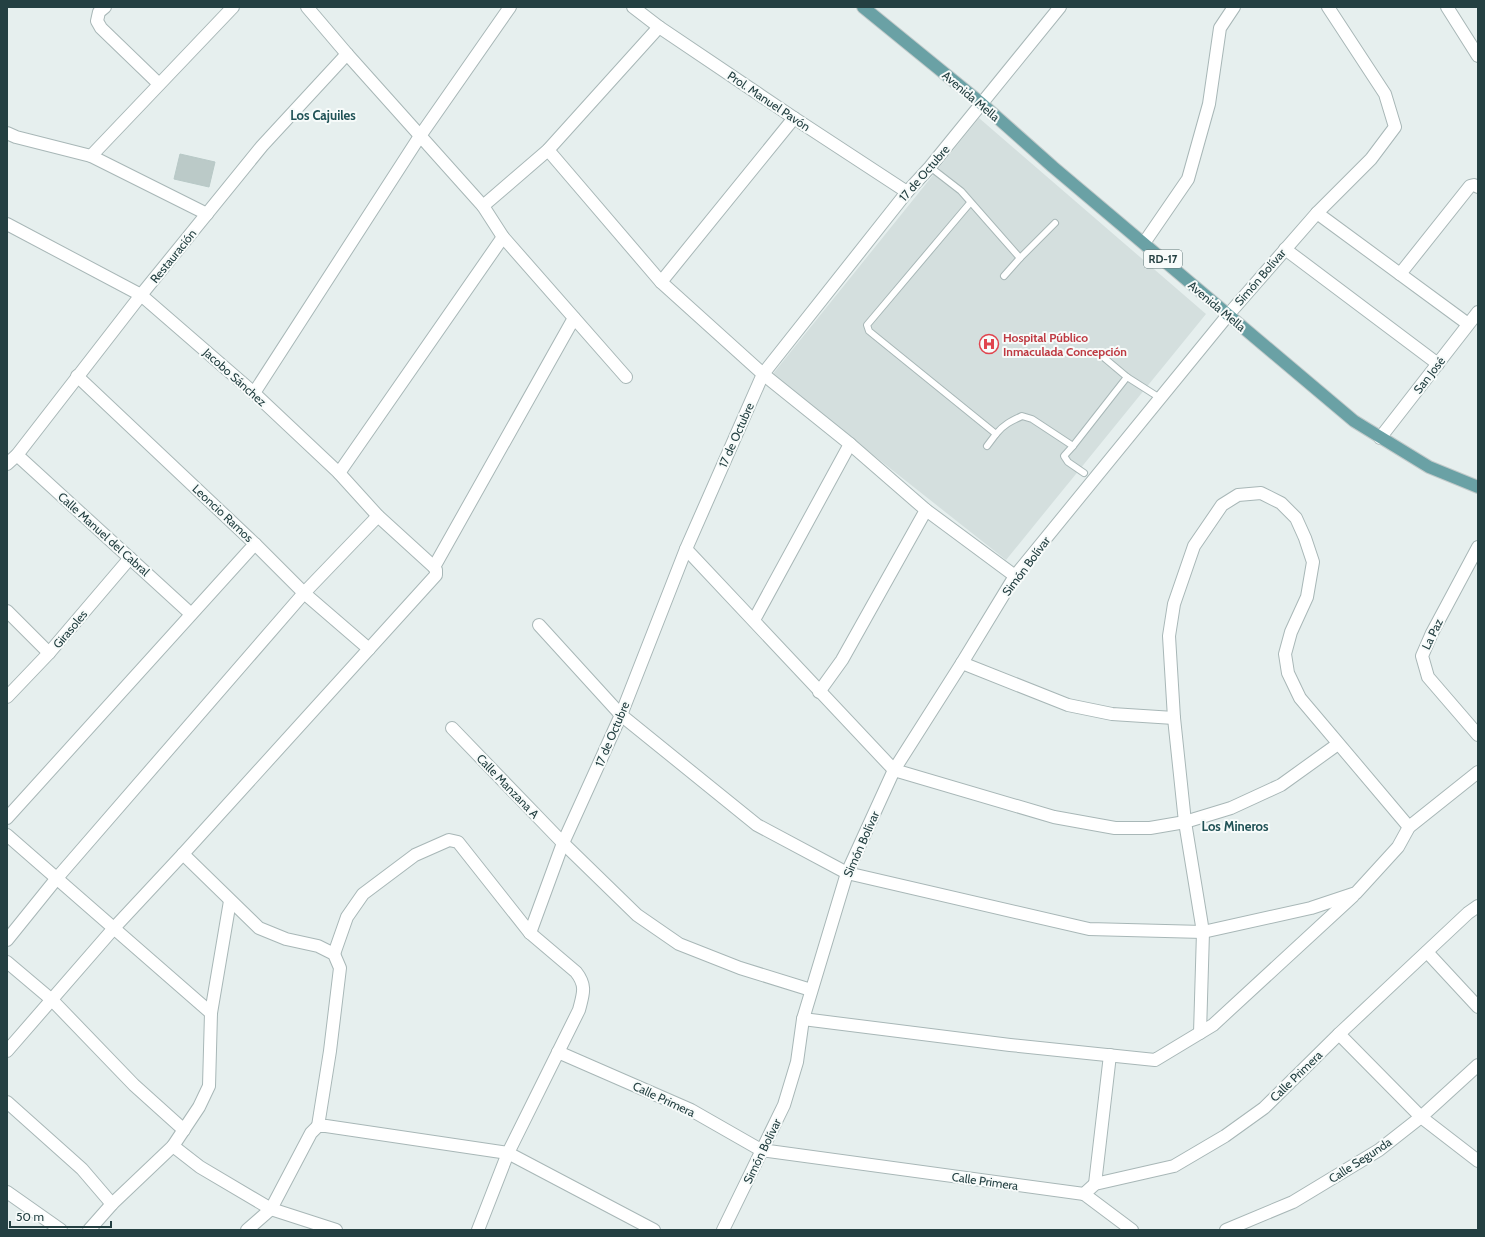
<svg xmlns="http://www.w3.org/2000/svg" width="1485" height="1237" viewBox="0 0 1485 1237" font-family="Cabin,sans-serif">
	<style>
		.built { fill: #d4dfde }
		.building { fill: #bbcac8; stroke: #b8c9c7 }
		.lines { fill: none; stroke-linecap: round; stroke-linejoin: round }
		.service-casing { stroke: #a8b7b7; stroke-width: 8 }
		.minor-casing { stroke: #a8b7b7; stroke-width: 14 }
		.primary-casing { stroke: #c2caca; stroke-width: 14 }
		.service { stroke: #fff; stroke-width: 6 }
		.minor { stroke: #fff; stroke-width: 12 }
		.primary { stroke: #6aa1a5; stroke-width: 12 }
		.labels { text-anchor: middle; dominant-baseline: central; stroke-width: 4; stroke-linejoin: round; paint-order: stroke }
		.shield { fill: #f7fbfa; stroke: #637879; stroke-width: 1 }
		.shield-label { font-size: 11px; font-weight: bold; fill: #244042 }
		.street-label { font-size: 12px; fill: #244042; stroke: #f7fbfa }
		.health-label { font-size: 12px; font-weight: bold; fill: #be3a42; stroke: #f7fbfa; text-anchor: start }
		.neighbourhood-label { font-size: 13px; font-weight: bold; fill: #1f5155; stroke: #f7fbfa }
	</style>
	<rect width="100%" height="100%" fill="#e6efee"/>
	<!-- built -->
	<path class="built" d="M 979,118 L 1206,314 L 1006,560 L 772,375 Z"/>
	<!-- building -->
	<path class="building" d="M 180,154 L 215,162 L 209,187 L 174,179 Z"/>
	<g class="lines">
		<!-- service casing -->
		<g class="service-casing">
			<g id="service">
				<path d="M 930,167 L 961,191 L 1020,258 L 1004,276"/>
				<path d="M 970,203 L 867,325 L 869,331 L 996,434 C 1003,425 1011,421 1022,416 L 1032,419 L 1073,446 L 1127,377 L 1160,398"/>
				<path d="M 1020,258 L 1055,223"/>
				<path d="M 1102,356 L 1127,377"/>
				<path d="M 987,446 L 996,434"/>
				<path d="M 1073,446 L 1064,456 L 1068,462 L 1084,473"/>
			</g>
		</g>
		<!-- minor casing -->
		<g class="minor-casing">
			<g id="minor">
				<path d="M 105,7 L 99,12 L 97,21 L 101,28 L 159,84"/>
				<path d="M 307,7 L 347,54 L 483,206 L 503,237 L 626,377"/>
				<path d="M 633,7 L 659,27 L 794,118 L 907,192"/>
				<path d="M 1447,7 L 1478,56"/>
				<path d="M 7,133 L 16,137 L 91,156 L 207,214"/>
				<path d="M 548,150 L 661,282 L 763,374 L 850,444 L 926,510 L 1015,576"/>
				<path d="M 91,156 L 233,7"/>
				<path d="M 483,206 L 548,150 L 659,27"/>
				<path d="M 1317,213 L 1468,324"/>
				<path d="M 7,224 L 141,295 L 254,393 L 339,473 L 378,516 L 434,567"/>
				<path d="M 1144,243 L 1188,179 L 1209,104 L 1220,28 L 1234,7"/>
				<path d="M 1285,249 L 1438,364"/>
				<path d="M 1400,274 L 1470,186 L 1474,185 L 1478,187"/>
				<path d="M 661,282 L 794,118"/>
				<path d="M 77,376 L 255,544 L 304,593 L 369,649"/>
				<path d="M 254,393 L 420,136 L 510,7"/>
				<path d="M 1380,438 L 1478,312"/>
				<path d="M 17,455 L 191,614"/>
				<path d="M 7,464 L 17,455 L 141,295 L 262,146 L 347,54"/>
				<path d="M 339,473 L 503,237"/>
				<path d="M 1478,547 L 1432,633 L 1422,656 L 1428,677 L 1478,735"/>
				<path d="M 686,549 L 894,770 L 1054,817 L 1115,828 L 1150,828 L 1185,822 L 1231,808 L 1281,785 L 1338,744"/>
				<path d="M 7,611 L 49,653"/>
				<path d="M 754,620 L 850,444"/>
				<path d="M 539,625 L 621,715 L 757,825 L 847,873 L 1089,929 L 1203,932 L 1311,908 L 1356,893 L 1398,847 L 1409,827 L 1478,772"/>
				<path d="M 962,663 L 1068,705 L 1112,714 L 1174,718"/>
				<path d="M 819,692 L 842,660 L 926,510"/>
				<path d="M 7,697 L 49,653 L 130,558"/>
				<path d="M 452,728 L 563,843 L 637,915 L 679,944 L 740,968 L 811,990"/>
				<path d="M 7,818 L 255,544"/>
				<path d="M 7,835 L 211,1013"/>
				<path d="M 183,854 L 259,928 L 286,939 L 318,946 L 334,954 L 340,968 L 330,1051 L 318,1126"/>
				<path d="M 530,933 L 563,843 L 621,715 L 686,549 L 763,374 L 907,192 L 930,167 L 1060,7"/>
				<path d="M 7,940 L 57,878 L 304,593 L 378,516"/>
				<path d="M 1427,952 L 1478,1007"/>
				<path d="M 334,954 L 347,917 L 363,894 L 415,855 L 449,840 L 458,842 L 530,933 L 576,972 C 587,986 583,994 579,1010 L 508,1153 L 478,1230"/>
				<path d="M 7,962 L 52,1000 L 134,1085 L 184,1130"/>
				<path d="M 803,1019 L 1010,1045 L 1155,1060 L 1213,1025 L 1353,896"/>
				<path d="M 1200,1033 L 1203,932 L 1185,822 L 1174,718 L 1169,636 L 1174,604 L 1194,546 L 1222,505 L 1238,495 L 1261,493 L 1281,503 L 1296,518 L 1305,538 L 1313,562 L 1307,597 L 1291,632 L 1285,654 L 1288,673 L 1300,698 L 1409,827"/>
				<path d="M 1339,1034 L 1421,1117 L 1478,1161"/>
				<path d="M 7,1051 L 114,928 L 183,854 L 436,575 L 436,570 L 434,567 L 574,318"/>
				<path d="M 558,1052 L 691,1110 L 761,1150 L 1084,1194 L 1095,1184 L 1174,1166 L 1225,1136 L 1264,1108 L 1339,1034 L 1468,913 L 1478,906"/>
				<path d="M 7,1102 L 82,1169 L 112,1204"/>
				<path d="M 173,1146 L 200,1167 L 271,1209 L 336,1230"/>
				<path d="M 1095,1184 L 1110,1055"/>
				<path d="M 7,1192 L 61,1230"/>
				<path d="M 1084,1194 L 1132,1230"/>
				<path d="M 89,1230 L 112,1204 L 173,1146 L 199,1107 L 209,1086 L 211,1013 L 230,901"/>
				<path d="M 247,1230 L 271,1209 L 311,1133 L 318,1126 L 326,1126 L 508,1153 L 654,1230"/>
				<path d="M 723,1230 L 784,1105 L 797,1062 L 803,1019 L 847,873 L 894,770 L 962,663 L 1015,576 L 1228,315 L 1317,213 L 1371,159 L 1395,127 L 1385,94 L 1328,7"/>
				<path d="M 1226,1230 L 1293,1202 L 1379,1150 L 1421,1117 L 1478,1065"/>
			</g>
		</g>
		<!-- primary casing -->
		<g class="primary-casing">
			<path id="primary" d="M 863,7 L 982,104 L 1053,167 L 1354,421 L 1429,467 L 1478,487"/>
		</g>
		<!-- service -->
		<use href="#service" class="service"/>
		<!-- minor -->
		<use href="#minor" class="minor"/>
		<!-- primary -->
		<use href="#primary" class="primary"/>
	</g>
	<!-- icons -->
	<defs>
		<g id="hospital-ring" transform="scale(1)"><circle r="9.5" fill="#f7fbfa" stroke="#e0444e" stroke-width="1.5"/><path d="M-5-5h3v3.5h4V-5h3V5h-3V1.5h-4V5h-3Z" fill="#e0444e"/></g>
	</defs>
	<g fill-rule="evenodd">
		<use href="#hospital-ring" x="989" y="344"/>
	</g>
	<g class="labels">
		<!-- shield labels -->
		<rect class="shield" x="1144" y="250" width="38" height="18" rx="3"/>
		<g class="shield-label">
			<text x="1163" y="259">RD-17</text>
		</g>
		<!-- street labels -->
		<g class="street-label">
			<text transform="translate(971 96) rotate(40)">Avenida Mella</text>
			<text transform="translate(769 101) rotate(34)">Prol. Manuel Pavón</text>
			<text transform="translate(924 173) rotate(-49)">17 de Octubre</text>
			<text transform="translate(173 256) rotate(-51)">Restauración</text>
			<text transform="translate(1260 277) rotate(-49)">Simón Bolívar</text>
			<text transform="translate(1217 306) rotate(40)">Avenida Mella</text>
			<text transform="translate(1429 375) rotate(-52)">San José</text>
			<text transform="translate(235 377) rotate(42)">Jacobo Sánchez</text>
			<text transform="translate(736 435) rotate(-66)">17 de Octubre</text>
			<text transform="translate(223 513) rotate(43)">Leoncio Ramos</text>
			<text transform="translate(104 534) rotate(42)">Calle Manuel del Cabral</text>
			<text transform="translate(1026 566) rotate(-53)">Simón Bolívar</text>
			<text transform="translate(70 629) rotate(-50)">Girasoles</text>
			<text transform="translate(1432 634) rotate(-64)">La Paz</text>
			<text transform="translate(612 734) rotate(-67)">17 de Octubre</text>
			<text transform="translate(508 786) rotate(46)">Calle Manzana A</text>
			<text transform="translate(861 844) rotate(-66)">Simón Bolívar</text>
			<text transform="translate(1296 1076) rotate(-44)">Calle Primera</text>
			<text transform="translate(664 1099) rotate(25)">Calle Primera</text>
			<text transform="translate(762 1151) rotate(-64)">Simón Bolívar</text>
			<text transform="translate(1360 1160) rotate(-33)">Calle Segunda</text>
			<text transform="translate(985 1181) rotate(8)">Calle Primera</text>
		</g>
		<!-- health labels -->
		<g class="health-label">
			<text x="1003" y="337">Hospital Público<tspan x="1003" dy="14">Inmaculada Concepción</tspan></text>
		</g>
		<!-- neighbourhood labels -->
		<g class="neighbourhood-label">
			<text x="323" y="115">Los Cajuiles</text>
			<text x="1235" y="826">Los Mineros</text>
		</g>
	</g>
	<!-- border -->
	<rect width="1485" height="1237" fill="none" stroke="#244042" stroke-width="16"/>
	<!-- scale -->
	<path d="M10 1221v6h101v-6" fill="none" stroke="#244042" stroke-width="2"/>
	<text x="16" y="1221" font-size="12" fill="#244042" stroke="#f7fbfa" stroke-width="3" paint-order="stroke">50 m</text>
</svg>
